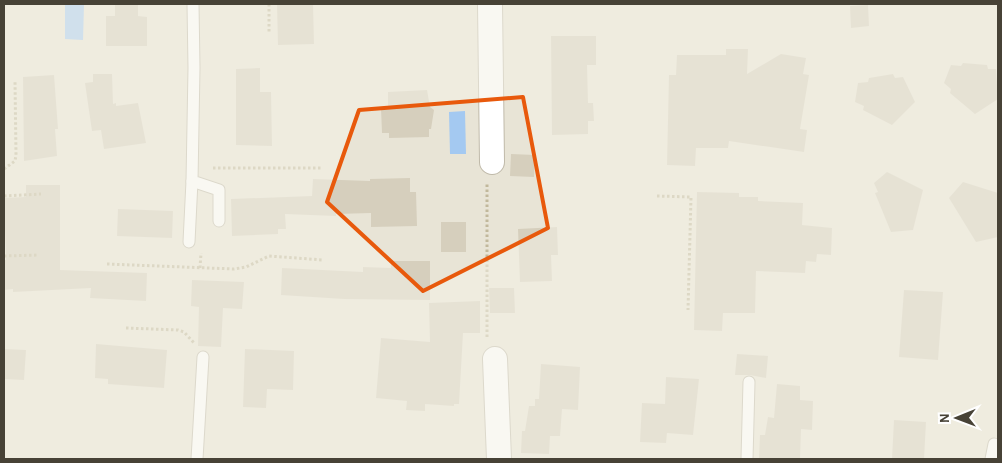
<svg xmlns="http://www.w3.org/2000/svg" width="1002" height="463" viewBox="0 0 1002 463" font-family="'Alegreya Sans',sans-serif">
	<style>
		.residential { fill: #e8e4d6 }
		.water { fill: #a4c9f1 }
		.building { fill: #d6cfbd }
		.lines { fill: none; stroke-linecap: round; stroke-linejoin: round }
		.lane-casing { stroke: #c0baaa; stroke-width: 13 }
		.street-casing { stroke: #c0baaa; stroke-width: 26 }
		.path { stroke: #c1b89b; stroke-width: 3; stroke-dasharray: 2.5 2.5; stroke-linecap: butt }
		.lane { stroke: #fff; stroke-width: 11 }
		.street { stroke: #fff; stroke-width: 24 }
		.marked { fill: none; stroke: #e8590c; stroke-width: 4; stroke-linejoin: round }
	</style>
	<rect width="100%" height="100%" fill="#f4f2e8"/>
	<!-- residential -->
	<rect class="residential" x="4" y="4" width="994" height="455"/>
	<!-- water -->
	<g class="water">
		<path d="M 65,4 L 84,4 L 83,40 L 65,39 Z"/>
		<path d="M 465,111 L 466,154 L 450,154 L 449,112 Z"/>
	</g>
	<!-- building -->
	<g class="building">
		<path d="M 115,4 L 138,4 L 138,16 L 147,17 L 147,46 L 106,46 L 106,16 L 115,16 Z"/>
		<path d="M 277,4 L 313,4 L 314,44 L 278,45 Z"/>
		<path d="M 868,5 L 869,26 L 851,28 L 850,6 Z"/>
		<path d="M 551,36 L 596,36 L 596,65 L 587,65 L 588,103 L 593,103 L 594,121 L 588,121 L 588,134 L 552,135 Z"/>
		<path d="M 726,49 L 748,49 L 747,74 L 781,54 L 806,58 L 803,74 L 809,75 L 800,129 L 807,130 L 804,152 L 729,141 L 728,148 L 696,148 L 695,166 L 667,165 L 669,75 L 676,75 L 677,55 L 726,55 Z"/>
		<path d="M 963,63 L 987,65 L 988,69 L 996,69 L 998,99 L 975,114 L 950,93 L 951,89 L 944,83 L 951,65 L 961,66 Z"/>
		<path d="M 260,68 L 260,92 L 271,92 L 272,146 L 236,145 L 236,69 Z"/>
		<path d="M 93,74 L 112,74 L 113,104 L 116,103 L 116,106 L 138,103 L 146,143 L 104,149 L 101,130 L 92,131 L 85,83 L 93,82 Z"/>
		<path d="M 893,74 L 895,78 L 903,77 L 915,102 L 892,125 L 863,110 L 864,106 L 855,102 L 858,83 L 868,82 L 869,78 Z"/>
		<path d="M 54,75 L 58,129 L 55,129 L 57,156 L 24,161 L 23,77 Z"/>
		<path d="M 427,90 L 430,107 L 434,110 L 431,129 L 429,129 L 429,137 L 389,138 L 389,133 L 382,133 L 381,108 L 388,108 L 388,92 Z"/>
		<path d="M 511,154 L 535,155 L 534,177 L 510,176 Z"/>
		<path d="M 887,172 L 923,190 L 913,230 L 891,232 L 875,193 L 878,192 L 874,183 Z"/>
		<path d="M 410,178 L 410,192 L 416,192 L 417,226 L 371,227 L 371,213 L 336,214 L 336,216 L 285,214 L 286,229 L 278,229 L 278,234 L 232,236 L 231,199 L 312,196 L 313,179 L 370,181 L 370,179 Z"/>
		<path d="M 963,182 L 998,193 L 998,237 L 976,242 L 949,198 Z"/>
		<path d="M 26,185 L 60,185 L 60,270 L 147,273 L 146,301 L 90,298 L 91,288 L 13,292 L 13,289 L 4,290 L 4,260 L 6,260 L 4,198 L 26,197 Z"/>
		<path d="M 697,192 L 739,193 L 739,197 L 758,197 L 758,201 L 803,203 L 802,225 L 832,228 L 831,255 L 817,254 L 816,262 L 806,261 L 805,273 L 756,271 L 755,313 L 723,313 L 722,331 L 694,330 Z"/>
		<path d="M 118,209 L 173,211 L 172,238 L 117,236 Z"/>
		<rect x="441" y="222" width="25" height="30"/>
		<path d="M 557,227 L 558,255 L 551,255 L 552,281 L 520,282 L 518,229 Z"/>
		<path d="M 391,261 L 430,261 L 430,300 L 344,299 L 281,295 L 282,268 L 363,272 L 363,267 L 391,268 Z"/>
		<path d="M 192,280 L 244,282 L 242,309 L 223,308 L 221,347 L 198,346 L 199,307 L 191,306 Z"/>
		<path d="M 489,288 L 514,288 L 515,313 L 490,313 Z"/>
		<path d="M 904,290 L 943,292 L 938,360 L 899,357 Z"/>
		<path d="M 480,301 L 480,333 L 463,333 L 459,404 L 454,404 L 454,406 L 425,404 L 425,411 L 406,410 L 407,401 L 376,398 L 381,338 L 430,342 L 429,303 Z"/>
		<path d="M 96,344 L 167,350 L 164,388 L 108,384 L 108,379 L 95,378 Z"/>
		<path d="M 4,349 L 26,350 L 24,380 L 4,379 Z"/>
		<path d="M 245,349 L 294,351 L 293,390 L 267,389 L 266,408 L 243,407 Z"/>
		<path d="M 737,354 L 768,356 L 766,378 L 750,375 L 735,375 Z"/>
		<path d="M 541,364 L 580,367 L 578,410 L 562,409 L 560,436 L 550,436 L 549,454 L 521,453 L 522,431 L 525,431 L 529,406 L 535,406 L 535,399 L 539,399 Z"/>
		<path d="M 666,377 L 699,379 L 693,435 L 667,433 L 666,443 L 640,442 L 642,403 L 665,404 Z"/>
		<path d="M 777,384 L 800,386 L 800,400 L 813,401 L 812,430 L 801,429 L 800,459 L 759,459 L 760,435 L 765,435 L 768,417 L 774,418 Z"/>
		<path d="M 894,420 L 926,422 L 924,459 L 892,459 Z"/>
	</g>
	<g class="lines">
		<!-- lane casing -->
		<g class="lane-casing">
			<g id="lane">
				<path d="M 193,4 L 194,68 L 192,181 L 219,190 L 219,221"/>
				<path d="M 189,242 L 192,181"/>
				<path d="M 197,459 L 203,357"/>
				<path d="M 747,459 L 749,382"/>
				<path d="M 991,459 L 994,444"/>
			</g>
		</g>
		<!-- street casing -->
		<g class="street-casing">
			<g id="street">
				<path d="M 490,4 L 492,162"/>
				<path d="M 495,359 L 499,459"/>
			</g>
		</g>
		<!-- path -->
		<g class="path">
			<path d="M 269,4 L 269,33"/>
			<path d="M 213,168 L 322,168"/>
			<path d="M 4,169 L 15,161 L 16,155 L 15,81"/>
			<path d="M 4,196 L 41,194"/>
			<path d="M 657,196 L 691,197 L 688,310"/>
			<path d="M 4,256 L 39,255"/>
			<path d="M 107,264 L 234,269 L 246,267 L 269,256 L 323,260"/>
			<path d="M 200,268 L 201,253"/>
			<path d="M 126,328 L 178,330 L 184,332 L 195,344"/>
			<path d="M 487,337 L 487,184"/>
		</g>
		<!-- lane -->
		<use href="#lane" class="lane"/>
		<!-- street -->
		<use href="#street" class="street"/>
	</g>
	<!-- marked area -->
	<path d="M0 0H1002V463H0ZM 523,97 L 548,228 L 423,291 L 327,202 L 359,110 Z" fill="#f4f2e8" fill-opacity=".55" fill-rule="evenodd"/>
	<path class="marked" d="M 523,97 L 548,228 L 423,291 L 327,202 L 359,110 Z"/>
	<!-- border -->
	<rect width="1002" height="463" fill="none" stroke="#474236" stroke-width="10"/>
	<!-- north arrow -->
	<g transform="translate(957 418) rotate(269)" stroke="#ffffff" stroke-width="4" paint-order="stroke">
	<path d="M0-4L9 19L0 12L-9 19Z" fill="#474236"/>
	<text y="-8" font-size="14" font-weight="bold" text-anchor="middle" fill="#474236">N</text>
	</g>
</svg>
